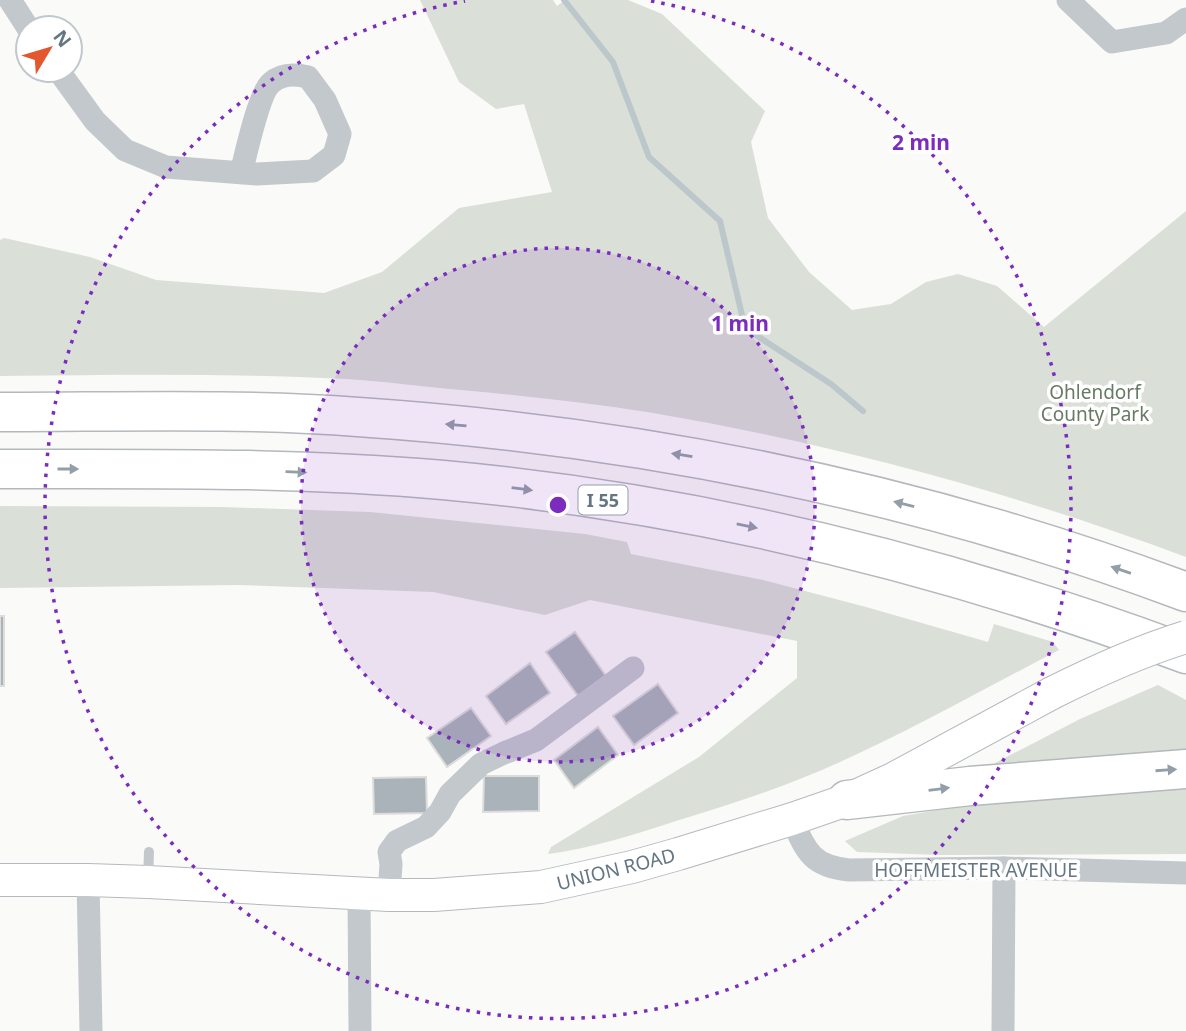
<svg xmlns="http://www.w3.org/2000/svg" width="1186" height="1031" viewBox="0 0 1186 1031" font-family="'Noto Sans',sans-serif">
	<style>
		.green { fill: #dadfd7 }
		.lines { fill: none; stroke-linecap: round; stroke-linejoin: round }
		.stream { stroke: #bbc7cb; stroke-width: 6 }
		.building { fill: #aab3b9; stroke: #dcdcda; stroke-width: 2 }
		.secondary-casing { stroke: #b3babf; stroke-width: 34 }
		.motorway-casing { stroke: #b4b9bd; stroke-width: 41 }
		.service { stroke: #c3c8cc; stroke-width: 10 }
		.minor { stroke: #c3c8cc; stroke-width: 23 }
		.secondary { stroke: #fff; stroke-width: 32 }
		.motorway { stroke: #fff; stroke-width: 38 }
		.secondary-bridge-casing { stroke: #b3babf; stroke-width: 34; stroke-linecap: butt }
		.secondary-bridge { stroke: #fff; stroke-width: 32 }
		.oneway { fill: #939fa8 }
		.ring { fill: none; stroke: #7b2cbf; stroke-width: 3.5; stroke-dasharray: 3.5 7 }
		.labels { text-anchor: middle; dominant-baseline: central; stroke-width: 7; stroke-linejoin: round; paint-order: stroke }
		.shield { fill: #fff; stroke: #939fa8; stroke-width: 2 }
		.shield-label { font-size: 18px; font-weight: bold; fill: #657683 }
		.park-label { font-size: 19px; fill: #687a64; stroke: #fff }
		.street-label { font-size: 19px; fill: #657683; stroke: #fff }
		.centre { fill: #7b2cbf; stroke: #fff; stroke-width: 3.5 }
		.ring-label { font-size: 21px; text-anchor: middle; font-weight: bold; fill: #7b2cbf; stroke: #fff; stroke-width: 7; stroke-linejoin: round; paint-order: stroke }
	</style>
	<rect width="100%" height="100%" fill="#fafaf8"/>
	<!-- green -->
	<g class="green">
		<path d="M 420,0 L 553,0 L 557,6 L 565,0 L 628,0 L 662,14 L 765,111 L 751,142 L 768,218 L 809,272 L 852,310 L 891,304 L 926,282 L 958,274 L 997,286 L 1044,327 L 1186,211 L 1186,557 C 1014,493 835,444 653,413 C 590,403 525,396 461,390 C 423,387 384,381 346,379 C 231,373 115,375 0,376 L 0,240 L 4,238 L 90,257 L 156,280 L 324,293 L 382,272 L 459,208 L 552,192 L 524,104 L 496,109 L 459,82 Z"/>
		<path d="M 0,506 L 222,507 L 370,512 L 585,534 L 627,542 L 631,554 L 763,580 L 866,607 L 988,642 L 994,624 L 1053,642 L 1059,650 C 980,691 903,735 822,770 C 775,790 725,806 676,821 C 633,835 593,848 548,854 L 551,847 L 699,757 L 797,678 L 797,641 L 590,600 L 545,615 L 433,592 L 239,585 L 0,588 Z"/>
		<path d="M 1158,685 L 1186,700 L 1186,754 L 1010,770 L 995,763 L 1080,719 Z"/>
		<path d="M 1186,783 L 1186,854 L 940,855 L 857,852 L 845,841 L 903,816 L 949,808 Z"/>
	</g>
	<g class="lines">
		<!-- stream -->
		<path class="stream" d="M 564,0 L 613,62 L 649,157 L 720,221 L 745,328 L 831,384 L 863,411"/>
	</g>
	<!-- building -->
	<g class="building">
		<rect x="0" y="616" width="4" height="70"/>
		<path d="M 575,632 L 606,676 L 578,696 L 546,652 Z"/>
		<path d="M 530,663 L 550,693 L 506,724 L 486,696 Z"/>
		<path d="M 658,684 L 678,713 L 634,745 L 613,716 Z"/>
		<path d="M 471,708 L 491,736 L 447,767 L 427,738 Z"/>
		<path d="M 598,727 L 618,755 L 574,788 L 554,760 Z"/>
		<path d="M 484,776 L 539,776 L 539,811 L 483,812 Z"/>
		<path d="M 426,777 L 427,813 L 374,814 L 373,778 Z"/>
	</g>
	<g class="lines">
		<!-- secondary casing -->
		<g class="secondary-casing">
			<path id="secondary" d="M 0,880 L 88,880 L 148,882 L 389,895 L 434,895 L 541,887 L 632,867 L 678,854 L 792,819 L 847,800 L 893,779 L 1052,693"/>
		</g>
		<!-- motorway casing -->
		<g class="motorway-casing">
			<g id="motorway">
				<path d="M 0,412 C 119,412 239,408 358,417 C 641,436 919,492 1186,592"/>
				<path d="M 0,469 C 148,469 296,467 443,480 C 698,503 947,565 1186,654"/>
				<path d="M 847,800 L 970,786 L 1186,769"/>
			</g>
		</g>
		<!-- service -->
		<path class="service" d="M 148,879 L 149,852"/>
		<!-- minor -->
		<g class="minor">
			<path d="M 10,0 L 28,28"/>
			<path d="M 1068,0 L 1112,42 L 1166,33 L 1186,19"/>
			<path d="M 58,70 L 95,121 L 125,150 L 166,167 L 257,174 L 313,171 L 334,155 L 340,134 L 325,100 L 308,77 C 296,74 282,73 271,83 C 259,93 246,154 241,173"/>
			<path d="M 792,819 C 806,851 811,866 849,870 L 1004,868 L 1186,873"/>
			<path d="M 88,880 L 91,1031"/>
			<path d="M 359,895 L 360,1031"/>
			<path d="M 389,895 L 391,864 L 389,852 L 397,841 L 426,827 L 440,812 L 450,794 L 481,764 L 504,753 L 536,740 L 633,668"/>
			<path d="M 1003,1031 L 1004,868"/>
		</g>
		<!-- secondary -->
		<use href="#secondary" class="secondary"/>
		<!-- motorway -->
		<use href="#motorway" class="motorway"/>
		<!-- secondary-bridge casing -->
		<g class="secondary-bridge-casing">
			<path id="secondary-bridge" d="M 1052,693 C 1096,671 1140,651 1186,637"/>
		</g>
		<!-- secondary-bridge -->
		<use href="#secondary-bridge" class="secondary-bridge"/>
	</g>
	<!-- one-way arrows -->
	<defs><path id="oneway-solid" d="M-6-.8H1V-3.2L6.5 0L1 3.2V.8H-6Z" transform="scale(1.75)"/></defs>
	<g class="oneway">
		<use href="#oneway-solid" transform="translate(456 425) rotate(-175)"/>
		<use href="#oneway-solid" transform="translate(682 455) rotate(-171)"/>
		<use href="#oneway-solid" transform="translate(68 469)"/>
		<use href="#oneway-solid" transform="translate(296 472) rotate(2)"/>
		<use href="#oneway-solid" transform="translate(522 489) rotate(7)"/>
		<use href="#oneway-solid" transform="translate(904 504) rotate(-166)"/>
		<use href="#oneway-solid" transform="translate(747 526) rotate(11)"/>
		<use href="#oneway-solid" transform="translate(1121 570) rotate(-161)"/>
		<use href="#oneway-solid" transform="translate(1166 770) rotate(-4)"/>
		<use href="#oneway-solid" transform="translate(939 789) rotate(-7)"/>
	</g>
	<!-- distance rings -->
	<circle cx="558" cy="505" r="257" fill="#7b2cbf" fill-opacity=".12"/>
	<g class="ring">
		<circle cx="558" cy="505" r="257"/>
		<path d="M651 1A513 513 0 1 1 465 1"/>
	</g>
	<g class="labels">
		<!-- shield labels -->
		<rect class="shield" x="578.5" y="485.5" width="49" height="29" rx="5"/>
		<g class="shield-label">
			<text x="603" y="500">I 55</text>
		</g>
		<!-- park labels -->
		<g class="park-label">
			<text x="1095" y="392">Ohlendorf<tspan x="1095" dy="22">County Park</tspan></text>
		</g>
		<!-- street labels -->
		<g class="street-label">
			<text transform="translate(616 869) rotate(-14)">UNION ROAD</text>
			<text x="976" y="870">HOFFMEISTER AVENUE</text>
		</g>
	</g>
	<circle cx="558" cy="505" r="10" class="centre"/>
	<g class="ring-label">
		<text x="921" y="150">2 min</text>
		<text x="740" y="331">1 min</text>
	</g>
	<!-- north arrow -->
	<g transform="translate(49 49) rotate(52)"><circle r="33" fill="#ffffff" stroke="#c1c8cd" stroke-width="2"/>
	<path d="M0-5L12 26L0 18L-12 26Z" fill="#e4572e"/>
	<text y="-10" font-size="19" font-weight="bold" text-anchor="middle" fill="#657683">N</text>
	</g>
</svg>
